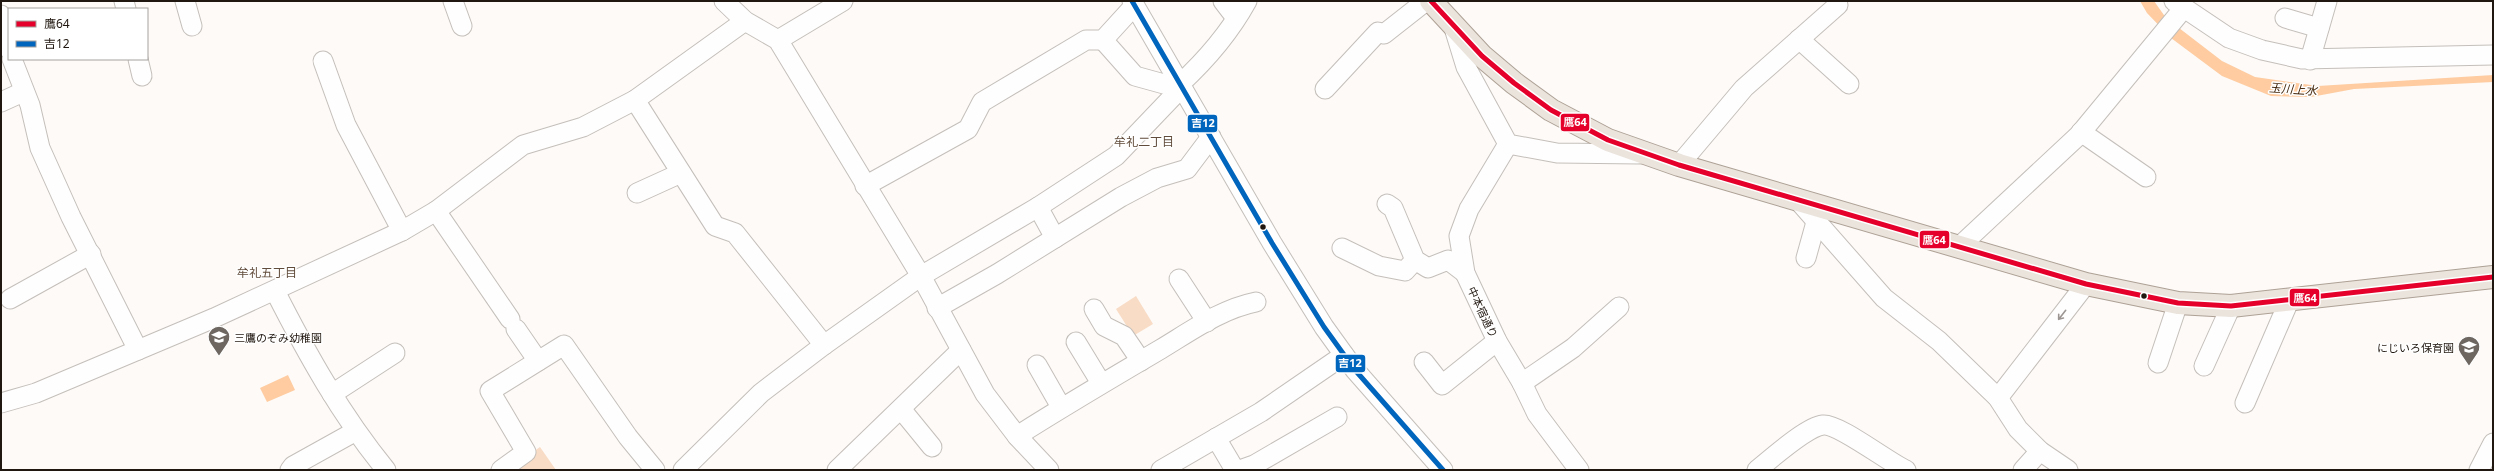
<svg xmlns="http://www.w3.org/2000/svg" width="2494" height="471" viewBox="0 0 2494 471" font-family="'Noto Sans','Noto Sans JP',sans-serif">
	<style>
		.green { fill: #f9dcc5 }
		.water { fill: #fecca0 }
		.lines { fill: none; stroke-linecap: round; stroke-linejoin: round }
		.minor-casing { stroke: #c4bfba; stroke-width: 21 }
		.major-casing { stroke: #aea195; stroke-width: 24 }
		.minor { stroke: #fffefe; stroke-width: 19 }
		.major { stroke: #eae4dd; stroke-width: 22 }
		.bus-1-casing { stroke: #fff; stroke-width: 8 }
		.bus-2-casing { stroke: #fff; stroke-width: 8 }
		.bus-1 { stroke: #e4002b; stroke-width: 5 }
		.bus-2 { stroke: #0065bd; stroke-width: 5 }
		.oneway { stroke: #9b9693 }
		.bus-dot { fill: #201710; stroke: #fff; stroke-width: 1.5 }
		.labels { text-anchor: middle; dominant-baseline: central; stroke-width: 3; stroke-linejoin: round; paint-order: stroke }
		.street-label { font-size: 11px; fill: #201710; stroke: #fff }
		.poi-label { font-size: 11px; fill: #201710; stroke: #fff; text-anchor: start }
		.water-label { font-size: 12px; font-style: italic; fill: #462a10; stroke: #fff }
		.neighbourhood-label { font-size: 12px; fill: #614c3b; stroke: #fff }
		.line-badge { stroke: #fff; stroke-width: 1.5 }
		.badge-label { font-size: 11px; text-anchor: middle; font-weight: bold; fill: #fff }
	</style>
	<rect width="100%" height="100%" fill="#fdfaf8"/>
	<!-- green -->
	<g class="green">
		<path d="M 1136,296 L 1153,324 L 1133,336 L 1116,309 Z"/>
		<path d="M 540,447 L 556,470 L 507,470 Z"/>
	</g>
	<!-- water -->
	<g class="water">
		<path d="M 2140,1 L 2154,1 L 2166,18 L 2222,61 L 2255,77 L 2318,86 L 2493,75 L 2493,82 L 2354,89 L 2311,97 L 2271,96 L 2222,76 L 2171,38 L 2147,13 Z"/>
		<path d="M 288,375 L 295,390 L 267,402 L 260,388 Z"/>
	</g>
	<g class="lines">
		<!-- minor casing -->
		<g class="minor-casing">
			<g id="minor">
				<path d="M 124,1 L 126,9"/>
				<path d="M 185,1 L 192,26"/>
				<path d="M 453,1 L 462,26"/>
				<path d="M 724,1 L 745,21 L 778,40 L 921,276 L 985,394 L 1017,436 L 1049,470"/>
				<path d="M 1132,1 L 1272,243 L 1324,327 L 1355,370 L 1443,470"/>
				<path d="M 1223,1 L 1236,18"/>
				<path d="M 2174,1 L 2229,38 L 2262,50 L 2302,59 L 2493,55"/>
				<path d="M 1,15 L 9,49"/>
				<path d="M 2285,18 L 2319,28"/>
				<path d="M 1454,28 L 1466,67 L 1508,144 L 1557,153 L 1640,154"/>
				<path d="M 1799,39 L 1849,84"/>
				<path d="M 778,40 L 843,1"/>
				<path d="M 1103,40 L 1135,76 L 1164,84"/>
				<path d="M 12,59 L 30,105 L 40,148 L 71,217 L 138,350"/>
				<path d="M 138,59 L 142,76"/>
				<path d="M 2310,60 L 2327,1"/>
				<path d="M 323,61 L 346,125 L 402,231"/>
				<path d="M 1180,84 C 1206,60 1230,32 1247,1"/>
				<path d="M 1325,89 L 1378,32 L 1384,34 L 1426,1"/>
				<path d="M 635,100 L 715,226 L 735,233 L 824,345"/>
				<path d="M 1,102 L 23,92"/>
				<path d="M 2081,132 L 2146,177"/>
				<path d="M 1508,144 L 1469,209 L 1459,236 L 1465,273 L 1497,341 L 1522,383 L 1537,414 L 1579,470"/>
				<path d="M 1679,165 L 1744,88 L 1838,5"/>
				<path d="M 865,186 L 968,129 L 982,102 L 1086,40 L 1103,40 L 1134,6"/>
				<path d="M 637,193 L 681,173"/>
				<path d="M 1796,198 L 1884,298 L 1939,341 L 1998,398 L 2018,429 L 2040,451 L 2068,470"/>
				<path d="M 1387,204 L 1393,208 L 1415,260 L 1428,268 L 1448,260 L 1465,273"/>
				<path d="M 1038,207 L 1055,238"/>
				<path d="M 436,211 L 510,319"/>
				<path d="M 1960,246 L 2079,135 L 2183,9"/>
				<path d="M 1342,248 L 1379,266 L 1405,271 L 1415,260"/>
				<path d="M 1806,258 L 1816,222"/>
				<path d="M 1179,279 L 1207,322"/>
				<path d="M 275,291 C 307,354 341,415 386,470"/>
				<path d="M 10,299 L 91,254"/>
				<path d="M 937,308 L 997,274 L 1121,197 L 1157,178 L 1187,169 L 1211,137"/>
				<path d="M 1094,309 L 1104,326 L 1124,336 L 1141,361"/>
				<path d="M 516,329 L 538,361"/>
				<path d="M 1076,342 L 1101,383"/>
				<path d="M 1424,362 L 1442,385 L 1497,341"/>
				<path d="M 2158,363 L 2178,303"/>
				<path d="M 1037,365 L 1061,407"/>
				<path d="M 2204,366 L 2231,306"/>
				<path d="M 1522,383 L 1573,348 L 1619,307"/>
				<path d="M 332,394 L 395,353"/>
				<path d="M 1998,398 L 2086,284"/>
				<path d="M 1,403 L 36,393 L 214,318 L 402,231 L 436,211 L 523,145 L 583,127 L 635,100 L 745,21"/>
				<path d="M 2245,403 L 2289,301"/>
				<path d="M 901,409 L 932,447"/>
				<path d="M 1017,436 C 1064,406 1112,378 1161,349 C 1191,331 1221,309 1256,302"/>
				<path d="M 1216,438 L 1235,470"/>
				<path d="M 290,470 L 293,466 L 356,431"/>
				<path d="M 501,470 L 526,452 L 490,391 L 564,345 L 628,437 L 655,470"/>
				<path d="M 683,470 L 761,393 L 824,345 L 921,276 L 1038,207 L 1116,156 L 1181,88"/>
				<path d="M 837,470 L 961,350"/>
				<path d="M 1161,470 L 1261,412 L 1344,355"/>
				<path d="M 1240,470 L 1254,465 L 1337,417"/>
				<path d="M 1757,470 C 1771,459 1806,427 1823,425 C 1838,423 1888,462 1906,470"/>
				<path d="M 2023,470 L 2040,451"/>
				<path d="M 2479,470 L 2493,443"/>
			</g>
		</g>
		<!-- major casing -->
		<g class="major-casing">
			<path id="major" d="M 1431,1 L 1482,56 L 1514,83 L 1551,110 L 1608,140 L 1679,165 L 2086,284 L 2178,303 L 2231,306 L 2493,277"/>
		</g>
		<!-- minor -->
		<use href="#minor" class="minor"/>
		<!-- major -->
		<use href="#major" class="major"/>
		<!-- bus-1 casing -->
		<g class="bus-1-casing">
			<path id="bus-1" d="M 1431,1 L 1482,56 L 1514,83 L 1551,110 L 1608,140 L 1679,165 L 2086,284 L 2178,303 L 2231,306 L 2493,277"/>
		</g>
		<!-- bus-2 casing -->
		<g class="bus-2-casing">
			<path id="bus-2" d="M 1132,1 L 1272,243 L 1324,327 L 1355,370 L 1443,470"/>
		</g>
		<!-- bus-1 -->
		<use href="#bus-1" class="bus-1"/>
		<!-- bus-2 -->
		<use href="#bus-2" class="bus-2"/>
	</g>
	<!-- one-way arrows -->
	<defs><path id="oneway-shaft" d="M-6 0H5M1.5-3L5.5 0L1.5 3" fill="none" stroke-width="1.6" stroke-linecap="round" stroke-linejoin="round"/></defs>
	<use class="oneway" href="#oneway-shaft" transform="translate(2062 315) rotate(128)"/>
	<!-- icons -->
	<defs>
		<g id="school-pin" transform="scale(1.15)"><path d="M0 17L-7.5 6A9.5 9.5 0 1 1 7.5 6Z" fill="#6d6661" stroke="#fff"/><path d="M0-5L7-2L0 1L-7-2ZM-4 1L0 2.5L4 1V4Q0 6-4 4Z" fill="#fff"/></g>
	</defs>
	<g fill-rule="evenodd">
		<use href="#school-pin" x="219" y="337"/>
		<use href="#school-pin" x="2469" y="347"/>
	</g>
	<!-- markers -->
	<g class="bus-dot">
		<circle cx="1263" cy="227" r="3.5"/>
		<circle cx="2144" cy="296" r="3.5"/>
	</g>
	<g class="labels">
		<!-- street labels -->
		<g class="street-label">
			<text transform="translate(1483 312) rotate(65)">中本宿通り</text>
		</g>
		<!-- poi labels -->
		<g class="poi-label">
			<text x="234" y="337">三鷹のぞみ幼稚園</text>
			<text x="2454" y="347" text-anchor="end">にじいろ保育園</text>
		</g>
		<!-- water labels -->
		<g class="water-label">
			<text transform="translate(2293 89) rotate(4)">玉川上水</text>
		</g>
		<!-- neighbourhood labels -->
		<g class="neighbourhood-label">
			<text x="1144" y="141">牟礼二丁目</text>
			<text x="267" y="272">牟礼五丁目</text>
		</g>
	</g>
	<g class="line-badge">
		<rect x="1560" y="113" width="30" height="19" rx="4" fill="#e4002b"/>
		<rect x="1187" y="114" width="31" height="19" rx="4" fill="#0065bd"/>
		<rect x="1919" y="230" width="31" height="19" rx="4" fill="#e4002b"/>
		<rect x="2289" y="288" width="31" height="19" rx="4" fill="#e4002b"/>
		<rect x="1335" y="354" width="31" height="19" rx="4" fill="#0065bd"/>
	</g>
	<g class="badge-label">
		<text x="1575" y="126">鷹64</text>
		<text x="1203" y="127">吉12</text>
		<text x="1934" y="244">鷹64</text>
		<text x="2305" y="302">鷹64</text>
		<text x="1350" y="367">吉12</text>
	</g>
	<!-- border -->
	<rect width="2494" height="471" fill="none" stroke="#201710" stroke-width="4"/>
	<!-- legend -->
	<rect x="8" y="8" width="140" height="52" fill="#ffffff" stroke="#a6a29f"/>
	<rect x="16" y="21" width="20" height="6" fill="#e4002b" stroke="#a6a29f"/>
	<text x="44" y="28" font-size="12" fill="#201710">鷹64</text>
	<rect x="16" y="41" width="20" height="6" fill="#0065bd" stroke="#a6a29f"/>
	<text x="44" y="48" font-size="12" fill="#201710">吉12</text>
</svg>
